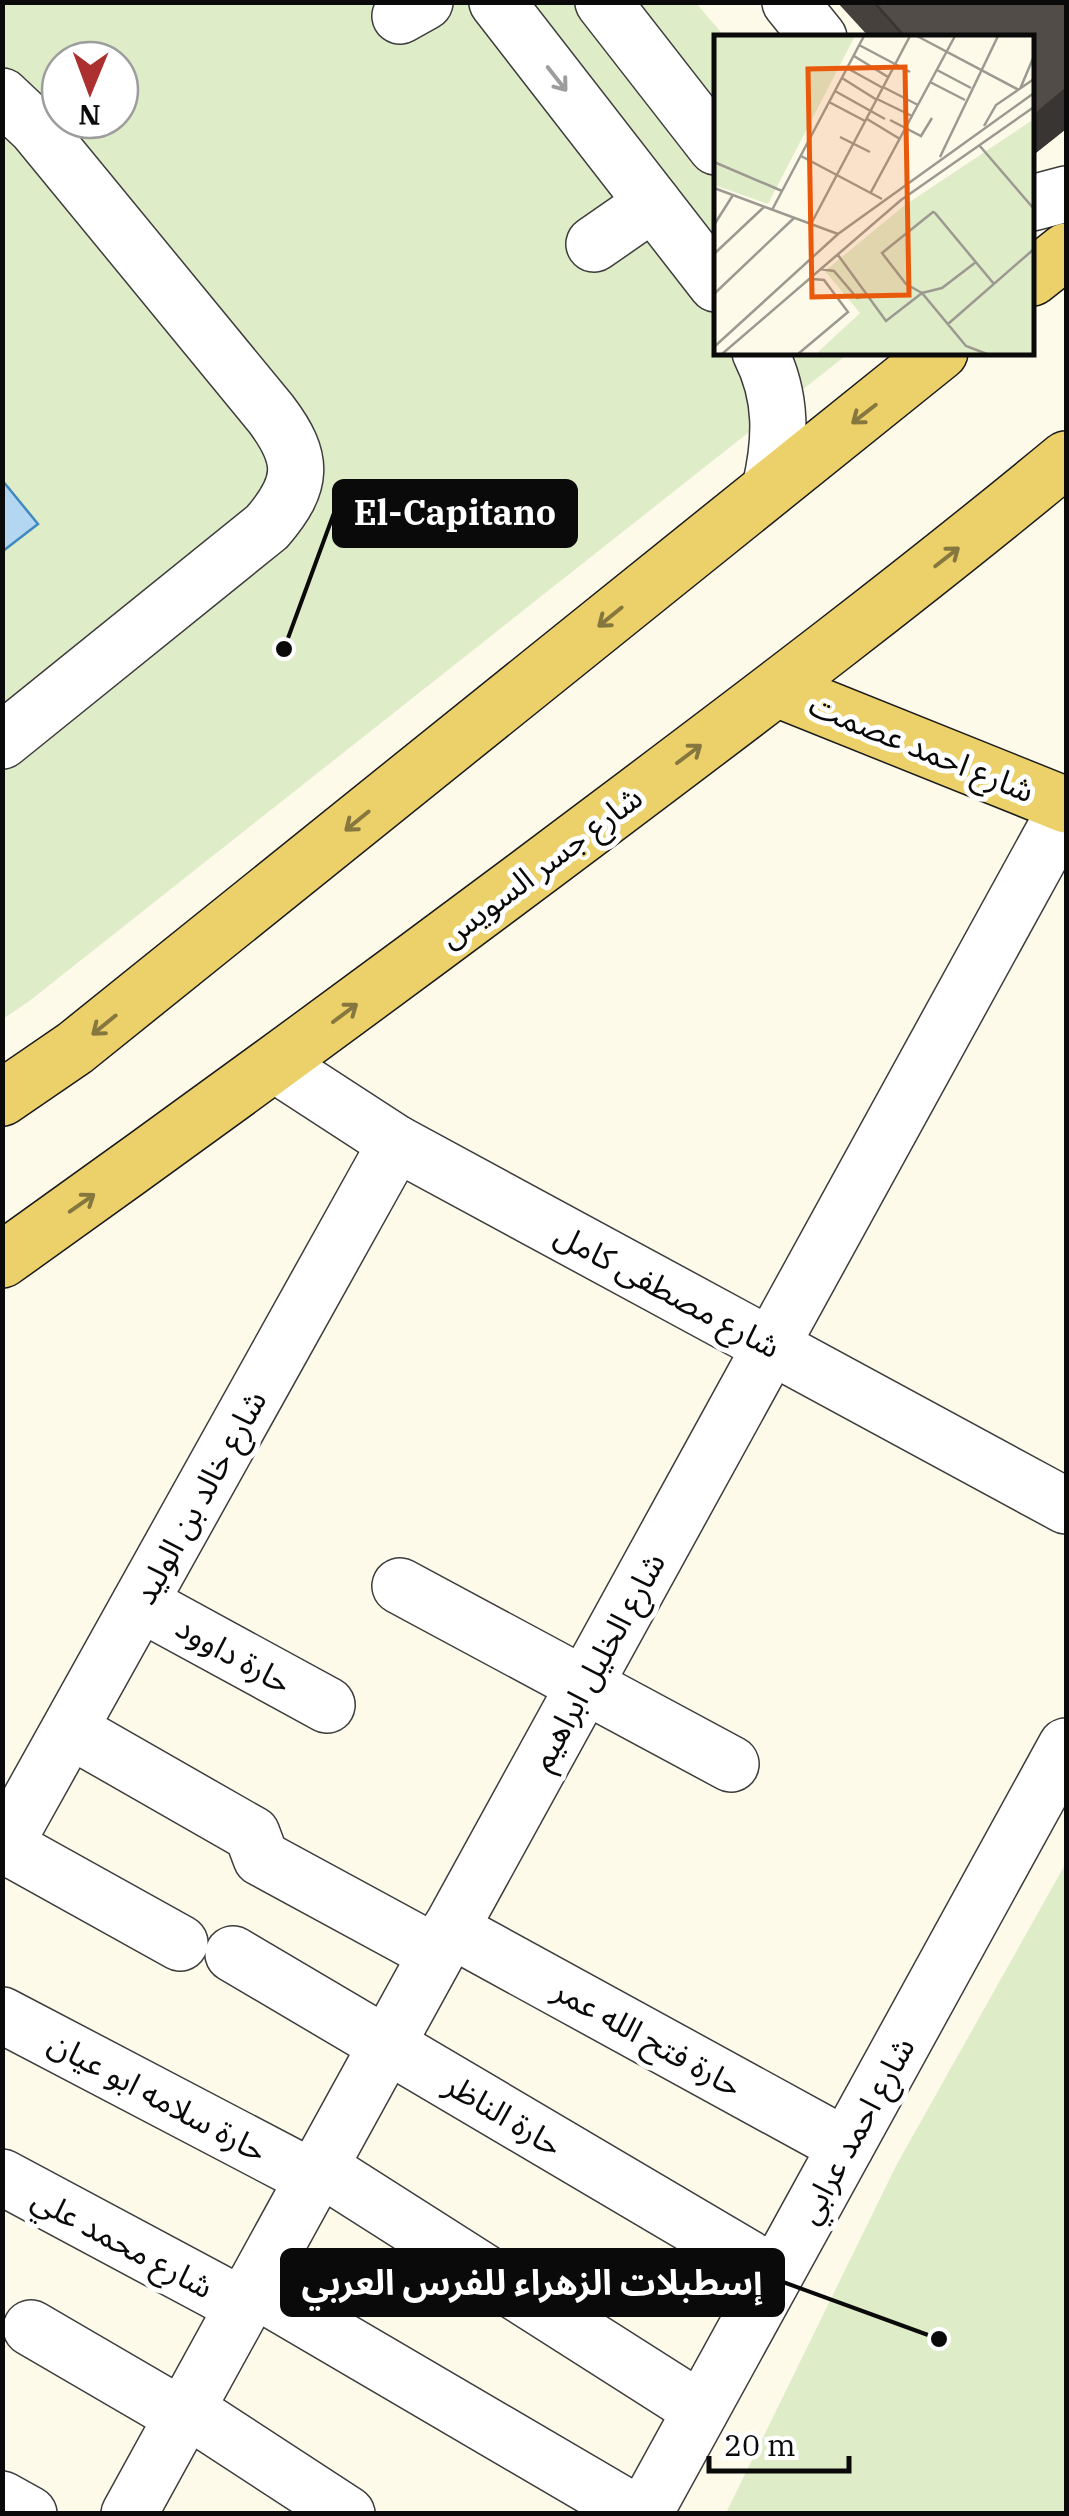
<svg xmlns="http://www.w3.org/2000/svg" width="1069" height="2516" viewBox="0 0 1069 2516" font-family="'IBM Plex Serif','Noto Sans Arabic',serif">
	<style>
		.pitch { fill: #deecc8; fill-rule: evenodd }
		.water { fill: #b3d7f0; stroke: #4189c0; stroke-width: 2.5 }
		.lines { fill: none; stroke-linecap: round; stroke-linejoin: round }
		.minor-casing { stroke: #3d3d3d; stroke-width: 58 }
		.major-casing { stroke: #1b1b1b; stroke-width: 58 }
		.minor { stroke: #fff; stroke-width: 55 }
		.major { stroke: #ecd16b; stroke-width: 55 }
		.wall { fill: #47413e }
		.shaded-wall { fill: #393532 }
		.building { fill: #524c48; stroke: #393532; stroke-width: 2.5 }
		.oneway { stroke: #9d9d9d }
		.oneway2 { stroke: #86773f }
		.labels { text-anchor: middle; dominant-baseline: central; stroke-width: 10; stroke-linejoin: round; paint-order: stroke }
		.street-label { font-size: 32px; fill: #0a0a0a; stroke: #fff }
		.inset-road { fill: none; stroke: #9c9a90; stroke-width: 2.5 }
		.view { fill: #e8590c; fill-opacity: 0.15; stroke: #e8590c; stroke-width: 5 }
		.inset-edge { fill: none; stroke: #0a0a0a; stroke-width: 5 }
		.leader { fill: none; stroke: #0a0a0a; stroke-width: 4 }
		.callout-dot { fill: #0a0a0a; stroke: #fff; stroke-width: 4 }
		.callout { fill: #0a0a0a; stroke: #0a0a0a; stroke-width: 4 }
		.callout-label { font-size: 35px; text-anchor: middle; font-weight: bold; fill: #fff }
	</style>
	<rect width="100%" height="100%" fill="#fdfaea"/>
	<!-- pitch -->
	<g class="pitch">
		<path d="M 3,3 L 696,3 L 725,37 L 716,38 L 716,352 L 849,353 L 28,1002 L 3,1019 ZM 60,60 L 120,60 L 120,120 L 60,120 Z"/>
		<path d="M 1066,1863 L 1066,2513 L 726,2513 L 897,2164 Z"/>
	</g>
	<!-- water -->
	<path class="water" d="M 2,480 L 38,524 L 3,551 L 2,551 Z"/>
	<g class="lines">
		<!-- minor casing -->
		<g class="minor-casing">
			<g id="minor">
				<path d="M 497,2 L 716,284"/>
				<path d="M 603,2 L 716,147"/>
				<path d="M 790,2 L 819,38"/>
				<path d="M 400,16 L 425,2"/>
				<path d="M 2,96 L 36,128 L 271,414 C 305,459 304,484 267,527 L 2,741"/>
				<path d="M 1032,203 L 1066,194"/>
				<path d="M 594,244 L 653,203"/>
				<path d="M 760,352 C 783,397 781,441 770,488"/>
				<path d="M 276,1065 L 396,1143 L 1066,1506"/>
				<path d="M 400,1586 L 731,1764"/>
				<path d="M 140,1603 L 327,1705"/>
				<path d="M 70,1730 L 252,1834 L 261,1858 L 436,1953"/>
				<path d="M 2,1844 L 180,1943"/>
				<path d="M 2,1850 L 396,1143"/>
				<path d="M 450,1929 L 846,2146"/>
				<path d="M 233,1954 L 775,2274"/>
				<path d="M 2,2015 L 313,2178"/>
				<path d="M 319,2167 L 701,2410"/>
				<path d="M 2,2177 L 243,2306"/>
				<path d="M 252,2288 L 638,2514"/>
				<path d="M 31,2328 L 182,2416"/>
				<path d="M 186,2409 L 347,2514"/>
				<path d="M 2,2499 L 29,2514"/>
				<path d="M 129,2514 L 1066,809"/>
				<path d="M 644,2514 L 1066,1746"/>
			</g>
		</g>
		<!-- major casing -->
		<g class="major-casing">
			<g id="major">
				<path d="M 1032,278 L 1066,251"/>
				<path d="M 777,689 L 1066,805"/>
				<path d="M 2,1098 L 75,1048 L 940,352"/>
				<path d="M 2,1260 C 204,1116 403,970 601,821 C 758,703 915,584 1066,459"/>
			</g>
		</g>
		<!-- minor -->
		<use href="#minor" class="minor"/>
		<!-- major -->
		<use href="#major" class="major"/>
	</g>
	<!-- wall -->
	<path class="wall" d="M 837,2 L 1066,2 L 1066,129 L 1032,156 L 1032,38 L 870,38 Z"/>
	<!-- shaded-wall -->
	<path class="shaded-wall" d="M 1066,89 L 1066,129 L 1032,156 L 1032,117 Z"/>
	<!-- building -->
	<path class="building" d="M 874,2 L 1066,2 L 1066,89 L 1032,117 L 1032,38 L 906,38 Z"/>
	<!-- one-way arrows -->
	<defs><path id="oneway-shaft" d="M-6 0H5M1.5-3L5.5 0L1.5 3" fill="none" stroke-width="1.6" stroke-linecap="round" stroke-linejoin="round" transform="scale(2.5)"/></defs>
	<use class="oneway" href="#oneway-shaft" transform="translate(557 79) rotate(52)"/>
	<g class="oneway2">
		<use href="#oneway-shaft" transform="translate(864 414) rotate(142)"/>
		<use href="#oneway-shaft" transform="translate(947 557) rotate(-38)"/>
		<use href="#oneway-shaft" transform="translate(610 617) rotate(141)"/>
		<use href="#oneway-shaft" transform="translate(689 754) rotate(-37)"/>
		<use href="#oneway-shaft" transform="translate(357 821) rotate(141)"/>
		<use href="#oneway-shaft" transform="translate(345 1013) rotate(-37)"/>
		<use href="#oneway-shaft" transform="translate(104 1025) rotate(141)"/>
		<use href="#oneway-shaft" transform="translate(82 1203) rotate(-35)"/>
	</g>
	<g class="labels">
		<!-- street labels -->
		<g class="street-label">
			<text transform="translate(922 747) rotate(22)">شارع احمد عصمت</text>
			<text transform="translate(540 866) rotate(-37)">شارع جسر السويس</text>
			<text transform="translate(668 1290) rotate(28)">شارع مصطفى كامل</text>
			<text transform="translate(199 1497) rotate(-61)">شارع خالد بن الوليد</text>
			<text transform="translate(234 1654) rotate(29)">حارة داوود</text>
			<text transform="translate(597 1661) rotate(-61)">شارع الخليل ابراهيم</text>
			<text transform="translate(648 2037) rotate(29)">حارة فتح الله عمر</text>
			<text transform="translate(158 2096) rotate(28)">حارة سلامه ابو عيان</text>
			<text transform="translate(504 2114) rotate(31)">حارة الناظر</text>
			<text transform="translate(855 2130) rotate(-61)">شارع احمد عرابي</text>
			<text transform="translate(123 2242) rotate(28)">شارع محمد علي</text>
		</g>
	</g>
	<!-- overview -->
	<g transform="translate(714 35)">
		<rect width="320" height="320" fill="#fdfaea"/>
		<path d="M 0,1 L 141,1 L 54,169 L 0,150 ZM 320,84 L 320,319 L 102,319 L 146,278 L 111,236 L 191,170 Z" fill="#deecc8"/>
		<path class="inset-road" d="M 203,1 L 305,55M 145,10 L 196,37M 140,21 L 174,42M 133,33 L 169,53M 223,35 L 257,53M 128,43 L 163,65M 216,47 L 251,65M 169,52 L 204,70M 306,54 L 320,21M 121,56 L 171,84M 163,64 L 198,81M 115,67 L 151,86M 153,84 L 186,104M 176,85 L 207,101 L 218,83M 270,91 L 282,70 L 320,44M 126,102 L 156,117M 265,110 L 320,174M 87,121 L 168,164M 226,122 L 284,1M 0,127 L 68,156M 0,153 L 124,199M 157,157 L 241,1M 58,175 L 150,1M 97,189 L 196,1M 0,190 L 19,160M 0,219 L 50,172M 124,220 L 172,286 L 208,258 L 252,311 L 273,319M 262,227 L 228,253 L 208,258 L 192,249 L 168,218 L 219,177 L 221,178 L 280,249M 106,234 L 120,236 L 143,263 L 159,260M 0,259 L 80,183M 234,289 L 320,214M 0,312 L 124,199 L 320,58M 8,319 L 187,165 L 320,72M 84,319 L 134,277 L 110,245 L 99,244"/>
		<path class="view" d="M 191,32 L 195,260 L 98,262 L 94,34 Z"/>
		<rect width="320" height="320" class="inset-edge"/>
	</g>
	<!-- callouts -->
	<path class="leader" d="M284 649L334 513M939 2339L783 2282"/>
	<g class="callout-dot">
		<circle cx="284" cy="649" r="10"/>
		<circle cx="939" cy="2339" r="10"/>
	</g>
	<g class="callout">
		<rect x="334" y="481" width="242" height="65" rx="10"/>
		<rect x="282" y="2250" width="501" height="65" rx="10"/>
	</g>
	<g class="callout-label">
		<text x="455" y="525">El-Capitano</text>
		<text x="532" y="2295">إسطبلات الزهراء للفرس العربي</text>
	</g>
	<!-- border -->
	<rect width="1069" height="2516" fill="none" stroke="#0a0a0a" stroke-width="10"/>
	<!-- north arrow -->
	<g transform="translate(90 90) rotate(181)"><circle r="48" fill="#ffffff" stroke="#9d9d9d" stroke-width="2.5"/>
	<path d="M0-8L18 38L0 25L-18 38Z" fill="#ad3031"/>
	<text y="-15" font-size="28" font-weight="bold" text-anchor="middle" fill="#0a0a0a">N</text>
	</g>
	<!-- scale -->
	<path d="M709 2456v15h140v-15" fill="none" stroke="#0a0a0a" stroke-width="5"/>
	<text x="724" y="2456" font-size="30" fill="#0a0a0a" stroke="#ffffff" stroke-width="8" paint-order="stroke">20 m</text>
</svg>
